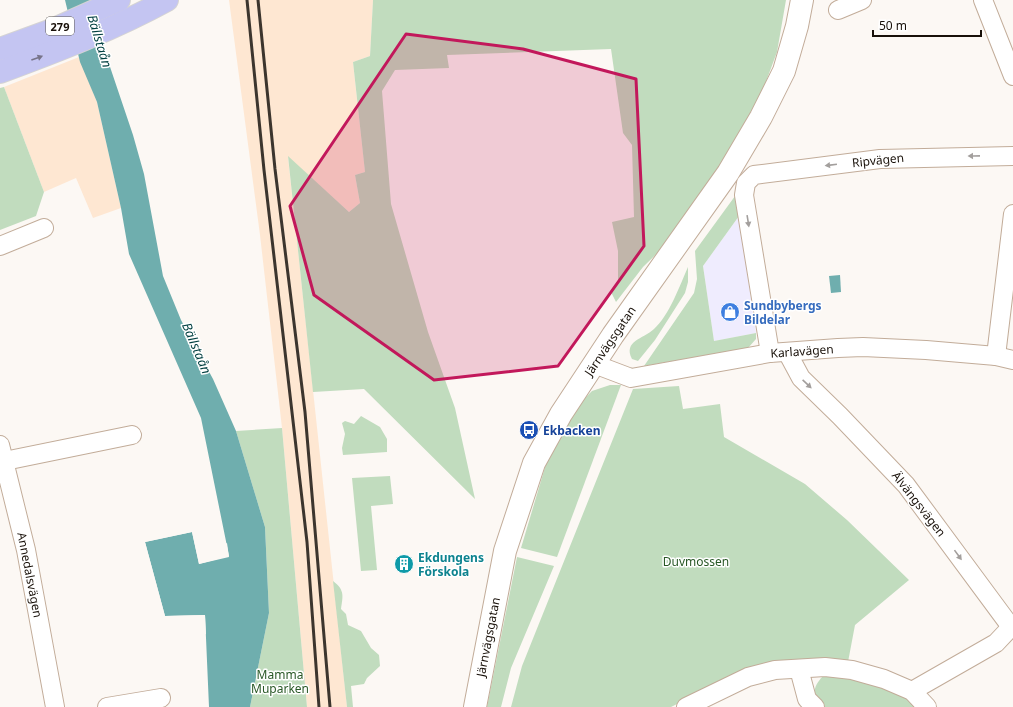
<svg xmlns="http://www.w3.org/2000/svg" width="1013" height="707" viewBox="0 0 1013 707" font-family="'Noto Sans',sans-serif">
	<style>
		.commercial { fill: #efecfe }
		.built { fill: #fee7d2 }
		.green { fill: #c1dcbe }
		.water { fill: #6faeae }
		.pier { fill: #fcf8f4 }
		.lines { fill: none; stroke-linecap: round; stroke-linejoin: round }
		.street-casing { stroke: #c2ac99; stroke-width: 20 }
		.secondary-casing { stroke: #c2ac99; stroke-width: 24 }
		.primary-casing { stroke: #d5d4d3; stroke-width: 24 }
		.street { stroke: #fff; stroke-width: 18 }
		.secondary { stroke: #fff; stroke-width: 22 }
		.primary { stroke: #c4c5f2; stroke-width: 22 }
		.rail { stroke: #3c352e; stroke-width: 3 }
		.oneway { fill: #777489 }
		.oneway2 { fill: #a39f9d }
		.marked { fill: #c2185b; fill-opacity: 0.2; stroke: #c2185b; stroke-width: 3; stroke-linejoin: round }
		.labels { text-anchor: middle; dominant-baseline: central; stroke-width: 3; stroke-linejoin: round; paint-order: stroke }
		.shield { fill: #fff; stroke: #5d5853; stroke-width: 1 }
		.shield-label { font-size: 11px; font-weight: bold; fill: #181009 }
		.street-label { font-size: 12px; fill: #181009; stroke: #fff }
		.shop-label { font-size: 12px; font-weight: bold; fill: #366cbe; stroke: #fff; text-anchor: start }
		.transit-label { font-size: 12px; font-weight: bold; fill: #164399; stroke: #fff; text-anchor: start }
		.culture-label { font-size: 12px; font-weight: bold; fill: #0d838f; stroke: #fff; text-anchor: start }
		.park-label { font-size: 12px; fill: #295826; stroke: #fff }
		.water-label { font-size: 13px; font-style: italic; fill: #003f40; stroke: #fff }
	</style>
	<rect width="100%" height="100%" fill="#fcf8f4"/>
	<!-- commercial -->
	<path class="commercial" d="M 739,216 L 756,333 L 714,341 L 703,266 Z"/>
	<!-- built -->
	<g class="built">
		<path d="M 229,0 L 373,0 L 370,56 L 353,62 L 365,172 L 355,175 L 360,203 L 349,212 L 288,157 L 347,707 L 307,707 L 282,428 L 260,235 Z"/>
		<path d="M 79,57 L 97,102 L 121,208 L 93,218 L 76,178 L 44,192 L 4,87 Z"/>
	</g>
	<!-- green -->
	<g class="green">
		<path d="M 373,0 L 786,0 L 777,52 L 755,111 L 678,233 L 643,267 L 616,302 L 611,292 L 618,281 L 618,251 L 612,222 L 634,217 L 632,145 L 623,133 L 611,49 L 447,55 L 449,68 L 395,70 L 382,91 L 391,204 L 428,332 L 455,408 L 475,499 L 364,389 L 313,392 L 288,156 L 349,212 L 360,203 L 355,175 L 365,172 L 353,62 L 370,56 Z"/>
		<path d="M 4,87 L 44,192 L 36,216 L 0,230 L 0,88 Z"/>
		<path d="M 738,192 L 739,216 L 703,266 L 714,341 L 756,333 L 756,339 L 748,348 L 644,366 L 694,293 L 697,279 L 695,251 Z"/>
		<path d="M 688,267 L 688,282 L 685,293 L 655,340 L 638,361 L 632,359 C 623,341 643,339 654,329 C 669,316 680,285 688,267 Z"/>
		<path d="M 610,385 L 621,385 L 557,557 L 521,548 L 546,464 L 561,436 L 582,401 L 592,391 Z"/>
		<path d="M 679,386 L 683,409 L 720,404 L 724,437 L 805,484 L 847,520 L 909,580 L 855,625 L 848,662 L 735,675 L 671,707 L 511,707 L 522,666 L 633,389 Z"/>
		<path d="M 361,416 L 380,427 L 387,439 L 387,452 L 343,455 L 342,448 L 345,434 L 342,423 L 345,421 L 354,424 Z"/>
		<path d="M 282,428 L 307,707 L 250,707 L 269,613 L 265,527 L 236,431 Z"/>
		<path d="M 390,476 L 393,504 L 371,506 L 377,570 L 361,571 L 352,478 Z"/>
		<path d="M 517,557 L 554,566 L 511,668 L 501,707 L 487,707 Z"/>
		<path d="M 333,581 C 345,590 343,596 341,609 L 346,614 L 348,625 L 361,631 L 371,648 L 379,655 L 380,666 L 367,678 L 364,684 L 351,686 L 353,707 L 347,707 Z"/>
		<path d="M 825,674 L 839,675 L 899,691 L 916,707 L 823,707 C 810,695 813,686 825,674 Z"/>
	</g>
	<!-- water -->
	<g class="water">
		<path d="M 65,0 L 92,0 L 105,52 L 133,135 L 144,174 L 163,276 L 181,320 L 213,379 L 236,431 L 265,527 L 269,613 L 250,707 L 209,707 L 205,615 L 165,616 L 145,542 L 192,532 L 199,564 L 229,556 L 201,418 L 129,254 L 121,208 L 97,102 L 80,62 Z"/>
		<path d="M 840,275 L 841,292 L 831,293 L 829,276 Z"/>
	</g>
	<!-- pier -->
	<path class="pier" d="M 193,530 L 200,561 L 227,555 L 225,544 L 227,543 L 229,557 L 199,564 L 192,532 L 145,542 L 165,616 L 205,615 L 206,634 L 204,635 L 203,617 L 163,617 L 143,542 L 144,540 Z"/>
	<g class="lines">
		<!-- street casing -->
		<g class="street-casing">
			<g id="street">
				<path d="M 983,0 L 1013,76"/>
				<path d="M 838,10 L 862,0"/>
				<path d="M 0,246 L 44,228"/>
				<path d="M 787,352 L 801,378 L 840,416 L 906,485 L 1011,627"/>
				<path d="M 770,353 L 744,195 L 746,183 L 754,175 L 880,159 L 1013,156"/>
				<path d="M 996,356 L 1013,214"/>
				<path d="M 594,364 L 631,378 L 770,353 L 838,348 L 863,347 L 926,350 L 996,356 L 1013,360"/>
				<path d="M 0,445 L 26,550 L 55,707"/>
				<path d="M 0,462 L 132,435"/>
				<path d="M 799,669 L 807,699 L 815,707"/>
				<path d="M 912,691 L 996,643 L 1013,625"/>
				<path d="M 107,707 L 161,698"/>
				<path d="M 686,707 L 748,677 L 775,670 L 825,667 L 852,670 L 884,679 L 912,691 L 927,707"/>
			</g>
		</g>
		<!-- secondary casing -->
		<g class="secondary-casing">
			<path id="secondary" d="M 475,707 L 505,551 L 534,463 L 561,414 L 613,335 L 728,173 L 761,117 L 784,71 L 797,26 L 802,0"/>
		</g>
		<!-- primary casing -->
		<g class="primary-casing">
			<g id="primary">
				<path d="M 0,49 L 52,30 L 119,0"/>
				<path d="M 0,72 C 57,51 114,29 167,0"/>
			</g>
		</g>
		<!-- street -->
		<use href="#street" class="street"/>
		<!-- secondary -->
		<use href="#secondary" class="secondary"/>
		<!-- primary -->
		<use href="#primary" class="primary"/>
		<!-- rail -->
		<g class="rail">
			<path d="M 247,0 L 264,170 L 307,542 L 319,707"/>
			<path d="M 258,0 L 275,169 L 305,412 L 330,707"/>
		</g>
	</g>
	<!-- one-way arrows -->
	<defs><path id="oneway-solid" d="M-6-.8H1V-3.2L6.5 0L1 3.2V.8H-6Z"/></defs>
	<use class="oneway" href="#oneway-solid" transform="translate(37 58) rotate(-20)"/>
	<g class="oneway2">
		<use href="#oneway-solid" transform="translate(974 156) rotate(179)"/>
		<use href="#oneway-solid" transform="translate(831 165) rotate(173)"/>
		<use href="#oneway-solid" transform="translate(748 221) rotate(81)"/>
		<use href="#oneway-solid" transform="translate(807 384) rotate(43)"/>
		<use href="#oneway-solid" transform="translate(958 555) rotate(54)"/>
	</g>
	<!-- marked area -->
	<path class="marked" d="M 406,34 L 523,49 L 636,79 L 644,246 L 558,366 L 434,380 L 314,295 L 290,206 Z"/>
	<!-- icons -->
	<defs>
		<g id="shop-disc" transform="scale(1)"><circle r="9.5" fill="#3f7fe0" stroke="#fff"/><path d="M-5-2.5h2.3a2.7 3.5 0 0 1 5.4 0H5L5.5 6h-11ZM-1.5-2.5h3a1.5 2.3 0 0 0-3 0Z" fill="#fff"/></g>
		<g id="bus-disc" transform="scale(1)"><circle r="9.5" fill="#1a4fb4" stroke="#fff"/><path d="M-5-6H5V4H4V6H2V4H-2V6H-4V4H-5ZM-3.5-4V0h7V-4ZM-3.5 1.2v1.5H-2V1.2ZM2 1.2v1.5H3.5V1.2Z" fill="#fff"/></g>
		<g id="building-disc" transform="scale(1)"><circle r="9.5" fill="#0f9aa8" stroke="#fff"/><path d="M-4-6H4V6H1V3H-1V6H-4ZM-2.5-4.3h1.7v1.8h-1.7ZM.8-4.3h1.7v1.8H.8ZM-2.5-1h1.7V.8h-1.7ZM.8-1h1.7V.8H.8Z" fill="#fff"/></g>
	</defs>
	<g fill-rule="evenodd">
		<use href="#shop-disc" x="730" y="312"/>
		<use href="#bus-disc" x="529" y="430"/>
		<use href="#building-disc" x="404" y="564"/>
	</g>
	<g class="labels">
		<!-- shield labels -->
		<rect class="shield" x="46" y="17" width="28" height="18" rx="3"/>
		<g class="shield-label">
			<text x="60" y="26">279</text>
		</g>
		<!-- street labels -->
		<g class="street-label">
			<text transform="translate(878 160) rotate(-6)">Ripvägen</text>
			<text transform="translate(610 341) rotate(-56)">Järnvägsgatan</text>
			<text transform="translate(802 351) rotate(-4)">Karlavägen</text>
			<text transform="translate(919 504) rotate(52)">Älvängsvägen</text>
			<text transform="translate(30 575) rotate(79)">Annedalsvägen</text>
			<text transform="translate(488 637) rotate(-79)">Järnvägsgatan</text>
		</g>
		<!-- shop labels -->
		<g class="shop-label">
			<text x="744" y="305">Sundbybergs<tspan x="744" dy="14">Bildelar</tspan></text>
		</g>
		<!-- transit labels -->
		<g class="transit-label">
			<text x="543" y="430">Ekbacken</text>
		</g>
		<!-- culture labels -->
		<g class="culture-label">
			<text x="418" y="557">Ekdungens<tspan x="418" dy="14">Förskola</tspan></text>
		</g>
		<!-- park labels -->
		<g class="park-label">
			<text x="696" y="561">Duvmossen</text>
			<text x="280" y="674">Mamma<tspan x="280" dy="14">Muparken</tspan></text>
		</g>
		<!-- water labels -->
		<g class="water-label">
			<text transform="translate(100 41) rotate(73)">Bällstaån</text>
			<text transform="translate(197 348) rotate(67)">Bällstaån</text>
		</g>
	</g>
	<!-- scale -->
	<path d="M873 30v6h108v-6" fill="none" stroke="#181009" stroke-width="2"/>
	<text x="879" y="30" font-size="12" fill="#181009" stroke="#ffffff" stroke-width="3" paint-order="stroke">50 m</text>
</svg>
